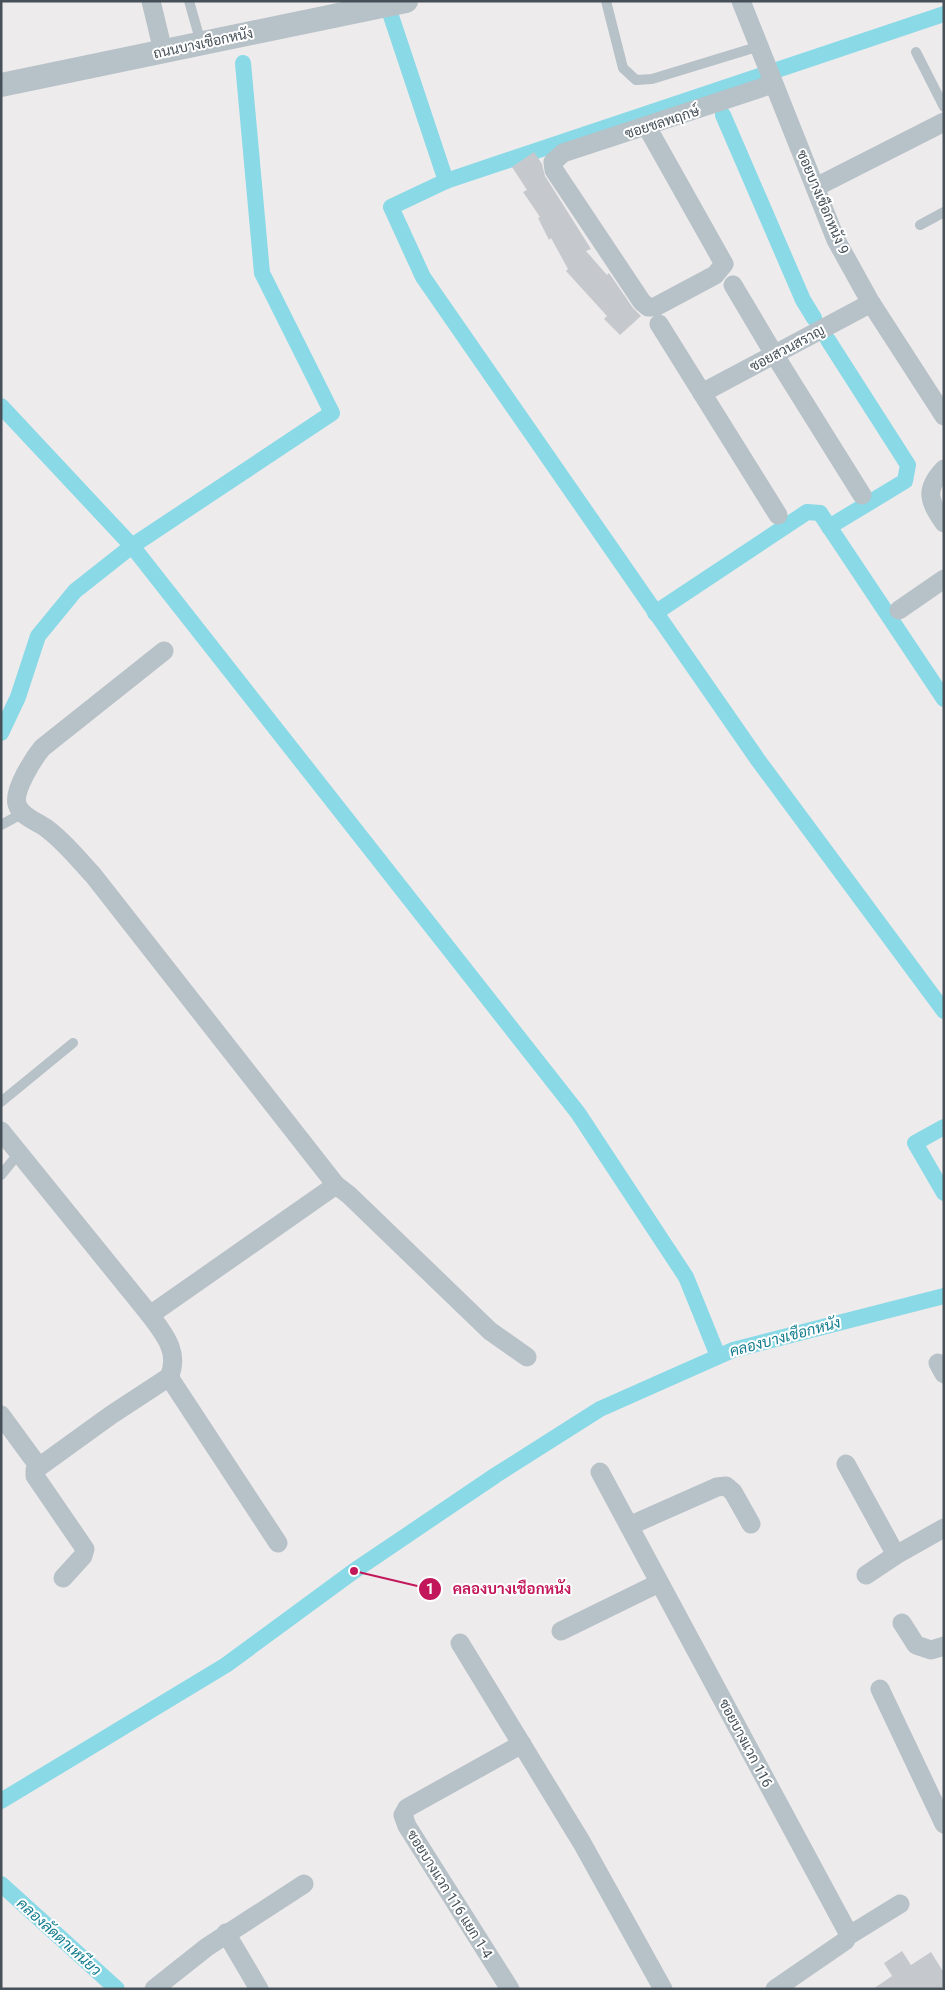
<svg xmlns="http://www.w3.org/2000/svg" width="945" height="1990" viewBox="0 0 945 1990" font-family="Roboto,Sarabun,sans-serif">
	<style>
		.lines { fill: none; stroke-linecap: round; stroke-linejoin: round }
		.canal { stroke: #89d9e6; stroke-width: 16 }
		.building { fill: #c5c9ce }
		.service { stroke: #b7c1c8; stroke-width: 10 }
		.minor { stroke: #b7c1c8; stroke-width: 19 }
		.tertiary { stroke: #b7c1c8; stroke-width: 24 }
		.labels { text-anchor: middle; dominant-baseline: central; stroke-width: 4; stroke-linejoin: round; paint-order: stroke }
		.street-label { font-size: 14px; fill: #455058; stroke: #fff }
		.water-label { font-size: 15px; font-style: italic; fill: #137d8f; stroke: #fff }
		.leader { fill: none; stroke: #c2185b; stroke-width: 2 }
		.callout-dot { fill: #c2185b; stroke: #fff; stroke-width: 2 }
		.mark-label { font-size: 15px; text-anchor: middle; font-weight: bold; fill: #fff }
		.callout-label { font-size: 15px; text-anchor: middle; font-weight: bold; fill: #c2185b; stroke: #fff; stroke-width: 4; stroke-linejoin: round; paint-order: stroke }
	</style>
	<rect width="100%" height="100%" fill="#eeebec"/>
	<g class="lines">
		<!-- canal -->
		<g class="canal">
			<path d="M 386,1 L 446,181 L 391,207 L 423,277 L 758,760 L 944,1011"/>
			<path d="M 723,115 L 803,300 L 814,318"/>
			<path d="M 446,181 L 944,14"/>
			<path d="M 828,340 L 908,465 L 905,481 L 829,527"/>
			<path d="M 1,406 L 132,546 L 578,1113 L 686,1277 L 718,1356"/>
			<path d="M 655,613 L 807,512 L 820,513 L 944,699"/>
			<path d="M 1,733 L 18,697 L 38,636 L 75,591 L 132,546 L 332,413 L 262,273 L 243,63"/>
			<path d="M 944,1127 L 915,1143 L 944,1193"/>
			<path d="M 1,1801 L 226,1665 L 354,1571 L 496,1475 L 600,1409 L 733,1350 L 944,1296"/>
			<path d="M 1,1884 L 117,1989"/>
		</g>
	</g>
	<!-- building -->
	<g class="building">
		<path d="M 534,152 L 542,164 L 545,176 L 591,249 L 586,251 L 607,275 L 609,273 L 633,308 L 641,316 L 620,335 L 604,319 L 607,316 L 566,271 L 568,269 L 551,238 L 549,240 L 538,218 L 540,217 L 523,192 L 527,190 L 512,167 Z"/>
		<path d="M 902,1951 L 911,1965 L 931,1952 L 944,1973 L 944,1989 L 873,1989 L 892,1976 L 884,1963 Z"/>
	</g>
	<g class="lines">
		<!-- service -->
		<g class="service">
			<path d="M 189,1 L 201,43"/>
			<path d="M 606,1 L 623,68 L 636,80 L 652,79 L 760,46"/>
			<path d="M 916,52 L 944,107"/>
			<path d="M 920,225 L 944,212"/>
			<path d="M 1,825 L 23,813"/>
			<path d="M 1,1102 L 73,1043"/>
			<path d="M 1,1175 L 19,1153"/>
		</g>
		<!-- minor -->
		<g class="minor">
			<path d="M 151,1 L 163,51"/>
			<path d="M 741,1 L 836,240 L 871,303 L 944,416"/>
			<path d="M 647,127 L 724,264 L 715,275 L 655,307 L 648,307 L 642,302 L 554,170 L 553,162 L 563,153 L 773,84"/>
			<path d="M 816,187 L 944,122"/>
			<path d="M 733,285 L 774,354 L 862,495"/>
			<path d="M 659,324 L 778,515"/>
			<path d="M 702,393 L 871,303"/>
			<path d="M 944,469 C 924,490 929,501 944,523"/>
			<path d="M 899,610 L 944,579"/>
			<path d="M 1,1131 L 150,1315 C 165,1335 180,1353 169,1377 L 111,1415 L 39,1467"/>
			<path d="M 336,1185 L 349,1195 L 490,1331 L 527,1357"/>
			<path d="M 150,1315 L 336,1185 L 93,875 C 78,859 64,841 46,828 C 36,821 20,816 17,804 C 13,790 34,758 42,748 L 164,651"/>
			<path d="M 938,1363 L 944,1374"/>
			<path d="M 169,1377 L 278,1543"/>
			<path d="M 1,1415 L 39,1467 L 35,1470 L 35,1476 L 85,1549 L 83,1556 L 63,1578"/>
			<path d="M 846,1464 L 896,1555"/>
			<path d="M 600,1472 L 847,1931 L 848,1936"/>
			<path d="M 629,1526 L 717,1487 L 726,1486 L 733,1492 L 751,1524"/>
			<path d="M 866,1575 L 896,1555 L 944,1528"/>
			<path d="M 902,1623 L 916,1645 L 931,1650 L 944,1646"/>
			<path d="M 561,1631 L 659,1583"/>
			<path d="M 460,1643 L 582,1843 L 663,1989"/>
			<path d="M 880,1689 L 944,1824"/>
			<path d="M 226,1933 L 259,1989"/>
			<path d="M 154,1989 L 207,1947 L 304,1884"/>
			<path d="M 510,1989 L 407,1826 L 403,1815 L 407,1808 L 522,1744"/>
			<path d="M 775,1989 L 845,1941 L 848,1936 L 900,1904"/>
		</g>
		<!-- tertiary -->
		<path class="tertiary" d="M 1,85 L 406,1"/>
	</g>
	<g class="labels">
		<!-- street labels -->
		<g class="street-label">
			<text transform="translate(203 43) rotate(-12)">ถนนบางเชือกหนัง</text>
			<text transform="translate(662 122) rotate(-18)">ซอยชลพฤกษ์</text>
			<text transform="translate(823 202) rotate(67)">ซอยบางเชือกหนัง 9</text>
			<text transform="translate(787 348) rotate(-28)">ซอยสวนสราญ</text>
			<text transform="translate(746 1743) rotate(62)">ซอยบางแวก 116</text>
			<text transform="translate(450 1894) rotate(58)">ซอยบางแวก 116 แยก 1-4</text>
		</g>
		<!-- water labels -->
		<g class="water-label">
			<text transform="translate(785 1337) rotate(-15)">คลองบางเชือกหนัง</text>
			<text transform="translate(59 1937) rotate(42)">คลองลัดตาเหนียว</text>
		</g>
	</g>
	<!-- callouts -->
	<path class="leader" d="M354 1571L430 1589"/>
	<g class="callout-dot">
		<circle cx="354" cy="1571" r="5"/>
		<circle cx="430" cy="1589" r="12"/>
	</g>
	<g class="mark-label">
		<text x="430" y="1594">1</text>
	</g>
	<g class="callout-label">
		<text x="512" y="1594">คลองบางเชือกหนัง</text>
	</g>
	<!-- border -->
	<rect width="945" height="1990" fill="none" stroke="#455058" stroke-width="5"/>
</svg>
